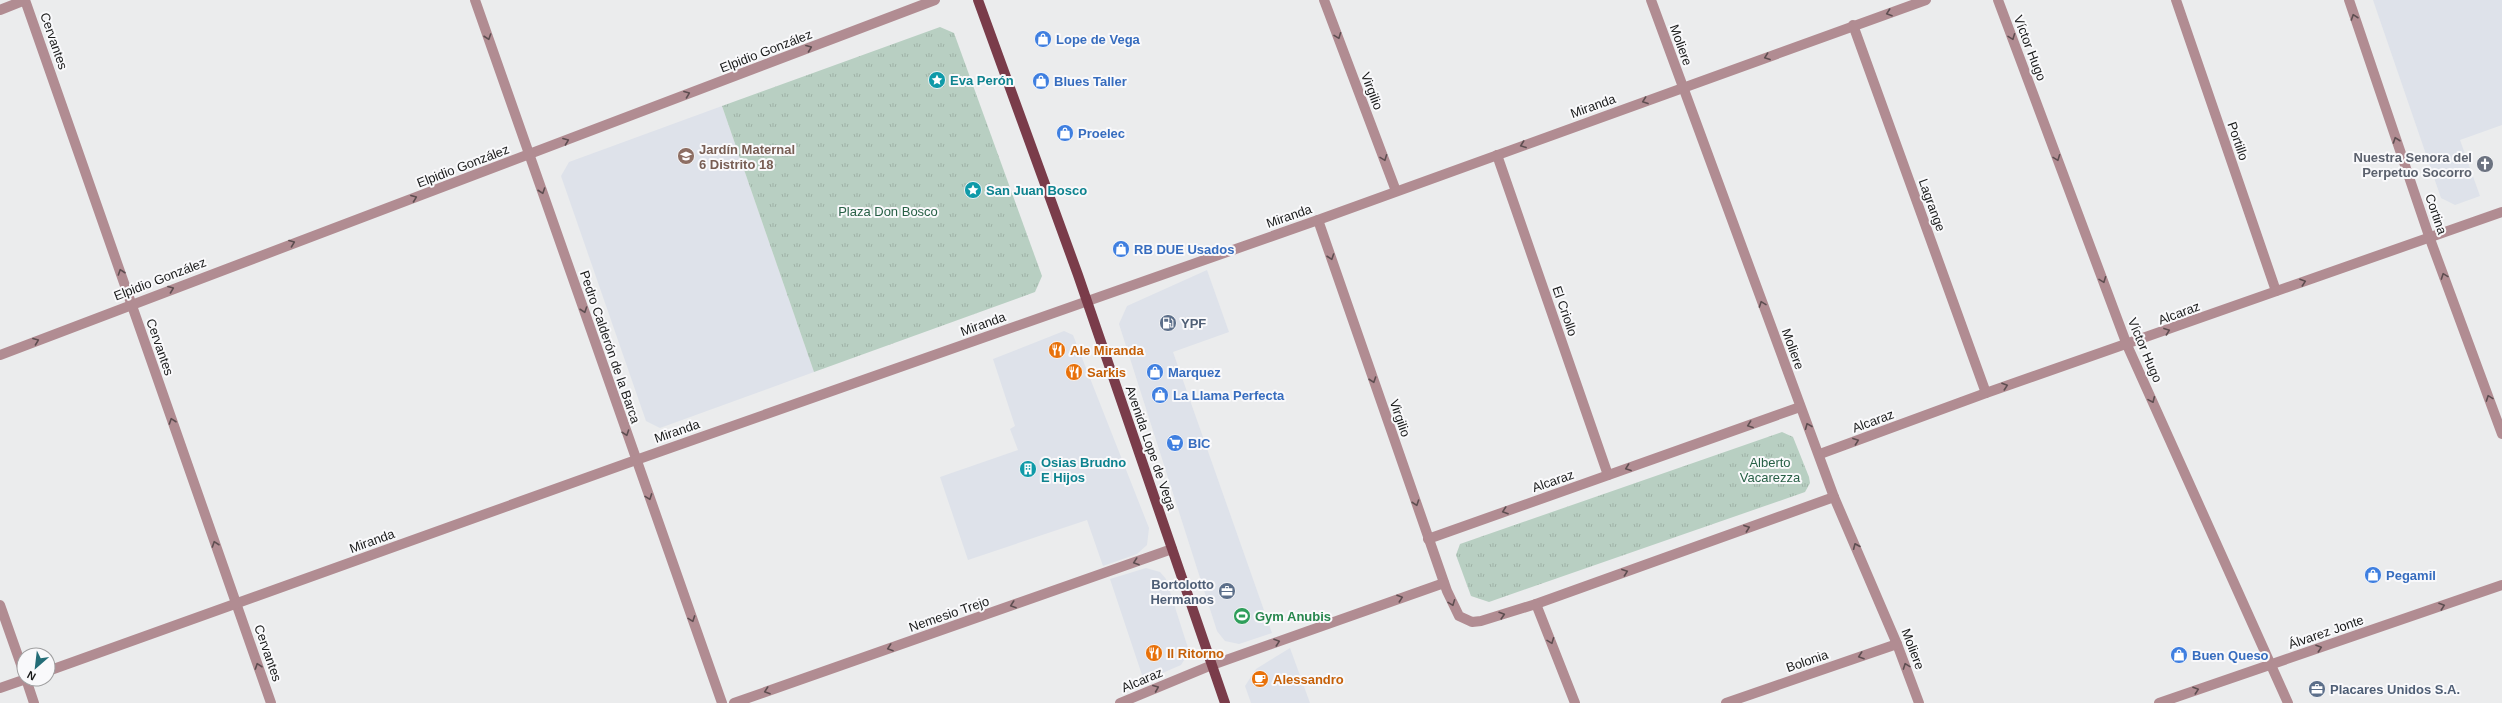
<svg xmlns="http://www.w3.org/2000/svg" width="2502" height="703" viewBox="0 0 2502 703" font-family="Helvetica,sans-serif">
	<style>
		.built { fill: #dee2ea }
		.park { fill: url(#park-tufts) }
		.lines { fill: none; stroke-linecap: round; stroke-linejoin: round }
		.minor { stroke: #b18c92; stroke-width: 10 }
		.major { stroke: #7a3c4a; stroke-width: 10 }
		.oneway { stroke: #5e4e51 }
		.labels { text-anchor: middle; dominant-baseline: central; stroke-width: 4; stroke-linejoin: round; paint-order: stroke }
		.shop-label { font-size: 13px; font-weight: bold; fill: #366cbe; stroke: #f9f9fb; text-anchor: start }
		.street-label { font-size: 13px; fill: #1a1b1b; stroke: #f9f9fb }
		.culture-label { font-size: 13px; font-weight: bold; fill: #0d838f; stroke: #f9f9fb; text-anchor: start }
		.education-label { font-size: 13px; font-weight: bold; fill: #785e54; stroke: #f9f9fb; text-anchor: start }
		.worship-label { font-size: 13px; font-weight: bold; fill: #5b616d; stroke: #f9f9fb; text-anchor: end }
		.park-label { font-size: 13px; fill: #286046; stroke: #f9f9fb }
		.service-label { font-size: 13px; font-weight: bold; fill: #4e5e75; stroke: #f9f9fb; text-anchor: start }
		.food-label { font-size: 13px; font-weight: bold; fill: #c56008; stroke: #f9f9fb; text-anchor: start }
		.leisure-label { font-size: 13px; font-weight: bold; fill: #27864d; stroke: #f9f9fb; text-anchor: start }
	</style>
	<defs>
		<pattern id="park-tufts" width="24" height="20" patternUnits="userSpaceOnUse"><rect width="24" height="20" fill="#b8cfc2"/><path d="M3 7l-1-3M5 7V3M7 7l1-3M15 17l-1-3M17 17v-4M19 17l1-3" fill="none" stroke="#9eb1a6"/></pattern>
	</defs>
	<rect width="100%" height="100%" fill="#ebeced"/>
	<!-- built -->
	<g class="built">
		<path d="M 2373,0 L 2502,0 L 2502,125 L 2460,140 L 2480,196 L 2455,205 L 2441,198 Z"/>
		<path d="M 722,106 L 814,372 L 660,428 L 646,421 L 561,176 L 569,162 Z"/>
		<path d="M 1207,270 L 1229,332 L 1173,352 L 1272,633 L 1239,644 L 1225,641 L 1217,631 L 1119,324 L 1127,306 Z"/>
		<path d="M 1064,331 L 1073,335 L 1149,528 L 1147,545 L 1137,554 L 1103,566 L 1087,520 L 968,560 L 940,477 L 1018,450 L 1010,429 L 1015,426 L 993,359 Z"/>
		<path d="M 1146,568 L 1160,572 L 1166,579 L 1188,648 L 1186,657 L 1181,665 L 1144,681 L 1110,579 Z"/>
		<path d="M 1290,648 L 1310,703 L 1251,703 L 1245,686 L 1256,669 Z"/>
	</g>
	<!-- park -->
	<g class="park">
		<path d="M 940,27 L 954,33 L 1042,276 L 1035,292 L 814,372 L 722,106 Z"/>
		<path d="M 1782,432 L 1793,437 L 1809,477 L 1810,483 L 1805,492 L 1489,602 L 1471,596 L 1456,555 L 1460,544 Z"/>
	</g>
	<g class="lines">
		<!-- minor -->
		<g class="minor">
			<path d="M 25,0 L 271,703"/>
			<path d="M 475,0 L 722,703"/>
			<path d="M 1324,0 L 1396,191"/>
			<path d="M 1651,0 L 1834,497 L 1897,644 L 1919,703"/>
			<path d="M 1998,0 L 2127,345 L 2288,703"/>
			<path d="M 2176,0 L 2276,291"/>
			<path d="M 2349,0 L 2430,239 L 2502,434"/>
			<path d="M 0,10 L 25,0"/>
			<path d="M 1853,25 L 1986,393"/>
			<path d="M 1497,155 L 1608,475"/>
			<path d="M 1318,220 L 1447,591 L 1459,616 L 1472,622 L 1481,621 L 1536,604 L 1834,497"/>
			<path d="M 0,355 L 935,0"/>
			<path d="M 1820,454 L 1986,393 L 2502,212"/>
			<path d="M 1428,539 L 1800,407"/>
			<path d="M 1536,604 L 1575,703"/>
			<path d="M 0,605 L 24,673"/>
			<path d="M 48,671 L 636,460 L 1318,220 L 1926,0"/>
			<path d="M 26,679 L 34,703"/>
			<path d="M 0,688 L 26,679"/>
			<path d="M 734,703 L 1172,549"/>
			<path d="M 1120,703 L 1212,665 L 1444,583"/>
			<path d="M 1726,703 L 1897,644"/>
			<path d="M 2159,703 L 2502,585"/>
		</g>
		<!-- major -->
		<path class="major" d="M 978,0 L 1078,275 L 1225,703"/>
	</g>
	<!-- one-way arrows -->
	<defs><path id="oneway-chevron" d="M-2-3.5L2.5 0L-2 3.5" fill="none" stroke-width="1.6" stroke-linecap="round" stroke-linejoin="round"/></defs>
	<g class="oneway">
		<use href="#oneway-chevron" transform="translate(1889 13) rotate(161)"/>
		<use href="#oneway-chevron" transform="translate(2354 17) rotate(-109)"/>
		<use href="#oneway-chevron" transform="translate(1338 36) rotate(69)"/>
		<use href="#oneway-chevron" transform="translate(488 37) rotate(71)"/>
		<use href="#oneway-chevron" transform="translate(2012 37) rotate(69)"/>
		<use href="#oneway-chevron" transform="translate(809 48) rotate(-21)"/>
		<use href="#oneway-chevron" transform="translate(1767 57) rotate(160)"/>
		<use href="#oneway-chevron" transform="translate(687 94) rotate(-21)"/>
		<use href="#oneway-chevron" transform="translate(1645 101) rotate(160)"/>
		<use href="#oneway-chevron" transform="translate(2396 140) rotate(-109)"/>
		<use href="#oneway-chevron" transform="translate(566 141) rotate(-21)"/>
		<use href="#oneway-chevron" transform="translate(1523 145) rotate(160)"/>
		<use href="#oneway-chevron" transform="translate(1384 158) rotate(69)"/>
		<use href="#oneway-chevron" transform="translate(2057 158) rotate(69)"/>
		<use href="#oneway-chevron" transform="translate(542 191) rotate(71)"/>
		<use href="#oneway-chevron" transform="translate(414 198) rotate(-21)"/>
		<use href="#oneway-chevron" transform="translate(292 243) rotate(-21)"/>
		<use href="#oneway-chevron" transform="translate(1331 257) rotate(71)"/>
		<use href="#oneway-chevron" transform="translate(121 272) rotate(-109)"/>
		<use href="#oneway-chevron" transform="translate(2444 276) rotate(-110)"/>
		<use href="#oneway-chevron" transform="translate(2103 280) rotate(69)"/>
		<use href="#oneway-chevron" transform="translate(2303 282) rotate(-19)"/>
		<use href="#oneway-chevron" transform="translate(171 289) rotate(-21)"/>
		<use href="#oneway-chevron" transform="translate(1762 304) rotate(-110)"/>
		<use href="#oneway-chevron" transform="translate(584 310) rotate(71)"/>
		<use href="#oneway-chevron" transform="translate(2167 331) rotate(-20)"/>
		<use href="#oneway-chevron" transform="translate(36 341) rotate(-21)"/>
		<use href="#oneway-chevron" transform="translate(1373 380) rotate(71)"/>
		<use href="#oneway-chevron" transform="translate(2005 386) rotate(-19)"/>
		<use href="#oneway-chevron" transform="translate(2489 398) rotate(-110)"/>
		<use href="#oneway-chevron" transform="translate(2152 400) rotate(66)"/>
		<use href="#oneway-chevron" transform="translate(172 421) rotate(-109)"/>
		<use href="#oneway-chevron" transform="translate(1750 425) rotate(160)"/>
		<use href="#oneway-chevron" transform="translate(1808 426) rotate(-112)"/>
		<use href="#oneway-chevron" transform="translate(626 433) rotate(71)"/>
		<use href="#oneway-chevron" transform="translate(1856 441) rotate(-20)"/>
		<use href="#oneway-chevron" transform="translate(1628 468) rotate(160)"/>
		<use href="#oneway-chevron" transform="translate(649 497) rotate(70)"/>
		<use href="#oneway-chevron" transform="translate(1416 503) rotate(71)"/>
		<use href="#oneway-chevron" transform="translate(1505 511) rotate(161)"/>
		<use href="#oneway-chevron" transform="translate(1747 528) rotate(-20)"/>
		<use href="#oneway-chevron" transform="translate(215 544) rotate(-109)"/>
		<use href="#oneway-chevron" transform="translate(1856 546) rotate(-113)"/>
		<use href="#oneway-chevron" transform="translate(1136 562) rotate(161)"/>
		<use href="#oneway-chevron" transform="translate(1625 572) rotate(-20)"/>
		<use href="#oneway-chevron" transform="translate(1400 598) rotate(-19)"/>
		<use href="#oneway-chevron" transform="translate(1452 603) rotate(69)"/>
		<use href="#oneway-chevron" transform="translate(1013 605) rotate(161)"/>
		<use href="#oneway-chevron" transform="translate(2442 606) rotate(-19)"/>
		<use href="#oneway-chevron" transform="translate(1502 615) rotate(-17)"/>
		<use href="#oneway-chevron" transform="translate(692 619) rotate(70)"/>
		<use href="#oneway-chevron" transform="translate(1551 641) rotate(69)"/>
		<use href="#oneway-chevron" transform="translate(1277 642) rotate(-19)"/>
		<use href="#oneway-chevron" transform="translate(890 648) rotate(161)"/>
		<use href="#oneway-chevron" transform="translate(2319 648) rotate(-19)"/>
		<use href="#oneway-chevron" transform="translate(1861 656) rotate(161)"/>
		<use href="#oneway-chevron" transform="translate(258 666) rotate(-109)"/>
		<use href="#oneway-chevron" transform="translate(1906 666) rotate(-110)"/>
		<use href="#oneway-chevron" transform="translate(1156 688) rotate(-23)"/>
		<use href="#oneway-chevron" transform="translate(2196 690) rotate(-19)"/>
		<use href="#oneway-chevron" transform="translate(767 691) rotate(161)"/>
	</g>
	<!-- icons -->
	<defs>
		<g id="shop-disc" transform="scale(0.9)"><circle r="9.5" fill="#3f7fe0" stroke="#f9f9fb"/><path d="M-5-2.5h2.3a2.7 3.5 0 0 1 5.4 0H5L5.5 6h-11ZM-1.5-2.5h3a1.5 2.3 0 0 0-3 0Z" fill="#fff"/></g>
		<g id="sight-disc" transform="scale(0.9)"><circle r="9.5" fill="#0f9aa8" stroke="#f9f9fb"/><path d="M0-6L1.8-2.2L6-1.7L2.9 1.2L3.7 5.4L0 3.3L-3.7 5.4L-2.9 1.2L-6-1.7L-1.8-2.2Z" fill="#fff"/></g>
		<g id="school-disc" transform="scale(0.9)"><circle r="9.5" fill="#8d6e63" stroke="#f9f9fb"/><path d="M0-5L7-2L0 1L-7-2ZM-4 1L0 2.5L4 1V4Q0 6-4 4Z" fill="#fff"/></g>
		<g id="church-disc" transform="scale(0.9)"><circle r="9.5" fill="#6b7280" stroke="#f9f9fb"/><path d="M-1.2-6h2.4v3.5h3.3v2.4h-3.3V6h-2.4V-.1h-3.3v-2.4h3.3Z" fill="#fff"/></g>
		<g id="fuel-disc" transform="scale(0.9)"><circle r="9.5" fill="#5c6f8a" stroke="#f9f9fb"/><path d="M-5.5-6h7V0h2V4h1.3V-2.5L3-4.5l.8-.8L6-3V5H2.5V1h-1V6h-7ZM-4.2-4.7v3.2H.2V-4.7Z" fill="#fff"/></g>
		<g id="restaurant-disc" transform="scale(0.9)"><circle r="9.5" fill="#e8710a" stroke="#f9f9fb"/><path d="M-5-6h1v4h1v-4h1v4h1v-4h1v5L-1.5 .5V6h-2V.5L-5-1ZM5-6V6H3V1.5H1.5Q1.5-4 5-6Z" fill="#fff"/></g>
		<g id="supermarket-disc" transform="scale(0.9)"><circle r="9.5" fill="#3f7fe0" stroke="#f9f9fb"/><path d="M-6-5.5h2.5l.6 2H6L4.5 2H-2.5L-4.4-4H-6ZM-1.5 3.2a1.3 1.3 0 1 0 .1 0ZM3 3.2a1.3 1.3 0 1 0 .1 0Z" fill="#fff"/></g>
		<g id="building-disc" transform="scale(0.9)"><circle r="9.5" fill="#0f9aa8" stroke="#f9f9fb"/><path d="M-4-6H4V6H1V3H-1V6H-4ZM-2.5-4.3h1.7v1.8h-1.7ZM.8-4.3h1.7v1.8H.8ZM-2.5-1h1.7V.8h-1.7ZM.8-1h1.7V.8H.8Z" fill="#fff"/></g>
		<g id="office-disc" transform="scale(0.9)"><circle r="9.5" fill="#5c6f8a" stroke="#f9f9fb"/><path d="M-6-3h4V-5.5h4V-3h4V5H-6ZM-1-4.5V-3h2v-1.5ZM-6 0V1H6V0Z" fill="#fff"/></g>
		<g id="stadium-disc" transform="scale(0.9)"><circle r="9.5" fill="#2e9e5b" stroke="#f9f9fb"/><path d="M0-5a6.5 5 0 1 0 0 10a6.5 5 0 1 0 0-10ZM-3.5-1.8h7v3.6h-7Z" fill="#fff"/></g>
		<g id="cafe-disc" transform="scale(0.9)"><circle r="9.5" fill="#e8710a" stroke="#f9f9fb"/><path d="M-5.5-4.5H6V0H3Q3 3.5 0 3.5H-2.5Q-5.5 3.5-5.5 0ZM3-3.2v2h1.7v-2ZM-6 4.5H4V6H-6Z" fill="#fff"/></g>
	</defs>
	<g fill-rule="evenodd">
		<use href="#shop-disc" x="1043" y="39"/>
		<use href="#sight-disc" x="937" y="80"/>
		<use href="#shop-disc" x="1041" y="81"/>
		<use href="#shop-disc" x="1065" y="133"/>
		<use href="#school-disc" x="686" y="156"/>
		<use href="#church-disc" x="2485" y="164"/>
		<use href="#sight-disc" x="973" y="190"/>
		<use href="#shop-disc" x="1121" y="249"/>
		<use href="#fuel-disc" x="1168" y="323"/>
		<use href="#restaurant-disc" x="1057" y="350"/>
		<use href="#restaurant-disc" x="1074" y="372"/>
		<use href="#shop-disc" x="1155" y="372"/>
		<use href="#shop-disc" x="1160" y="395"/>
		<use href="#supermarket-disc" x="1175" y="443"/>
		<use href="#building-disc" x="1028" y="469"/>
		<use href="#shop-disc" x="2373" y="575"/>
		<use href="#office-disc" x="1227" y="591"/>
		<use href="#stadium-disc" x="1242" y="616"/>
		<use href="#restaurant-disc" x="1154" y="653"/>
		<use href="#shop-disc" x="2179" y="655"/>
		<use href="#cafe-disc" x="1260" y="679"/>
		<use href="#office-disc" x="2317" y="689"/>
	</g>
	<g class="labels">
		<!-- shop labels -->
		<g class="shop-label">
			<text x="1056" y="39">Lope de Vega</text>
			<text x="1054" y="81">Blues Taller</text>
			<text x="1078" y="133">Proelec</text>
			<text x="1134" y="249">RB DUE Usados</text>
			<text x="1168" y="372">Marquez</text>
			<text x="1173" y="395">La Llama Perfecta</text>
			<text x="1188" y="443">BIC</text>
			<text x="2386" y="575">Pegamil</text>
			<text x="2192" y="655">Buen Queso</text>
		</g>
		<!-- street labels -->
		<g class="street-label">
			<text transform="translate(54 41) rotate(71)">Cervantes</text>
			<text transform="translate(1681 45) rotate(70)">Moliere</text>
			<text transform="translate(2030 48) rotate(69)">Víctor Hugo</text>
			<text transform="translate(766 51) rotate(-21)">Elpidio González</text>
			<text transform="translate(1372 91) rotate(69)">Virgilio</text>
			<text transform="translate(1593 106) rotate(-20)">Miranda</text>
			<text transform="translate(2238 141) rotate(71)">Portillo</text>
			<text transform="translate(463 166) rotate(-21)">Elpidio González</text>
			<text transform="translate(1932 205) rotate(70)">Lagrange</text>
			<text transform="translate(2436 214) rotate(71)">Cortina</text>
			<text transform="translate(1289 216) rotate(-19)">Miranda</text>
			<text transform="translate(160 279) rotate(-21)">Elpidio González</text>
			<text transform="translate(1565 311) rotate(71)">El Criollo</text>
			<text transform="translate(2179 313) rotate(-20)">Alcaraz</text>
			<text transform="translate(983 324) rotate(-20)">Miranda</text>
			<text transform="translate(160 347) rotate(71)">Cervantes</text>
			<text transform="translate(610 347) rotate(71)">Pedro Calderón de la Barca</text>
			<text transform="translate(1793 349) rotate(70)">Moliere</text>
			<text transform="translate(2145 350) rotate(67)">Víctor Hugo</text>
			<text transform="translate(1400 418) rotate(71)">Virgilio</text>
			<text transform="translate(1873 421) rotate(-20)">Alcaraz</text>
			<text transform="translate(677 431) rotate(-19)">Miranda</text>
			<text transform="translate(1151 448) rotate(71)">Avenida Lope de Vega</text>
			<text transform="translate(1553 481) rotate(-19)">Alcaraz</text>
			<text transform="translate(372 541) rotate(-20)">Miranda</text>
			<text transform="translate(949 614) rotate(-19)">Nemesio Trejo</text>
			<text transform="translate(2326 632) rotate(-19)">Álvarez Jonte</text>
			<text transform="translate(1913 649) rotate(69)">Moliere</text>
			<text transform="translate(268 653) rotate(71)">Cervantes</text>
			<text transform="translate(1807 661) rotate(-19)">Bolonia</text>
			<text transform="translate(1142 680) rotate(-23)">Alcaraz</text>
		</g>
		<!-- culture labels -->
		<g class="culture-label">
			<text x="950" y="80">Eva Perón</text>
			<text x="986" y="190">San Juan Bosco</text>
			<text x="1041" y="462">Osias Brudno<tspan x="1041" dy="15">E Hijos</tspan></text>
		</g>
		<!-- education labels -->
		<g class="education-label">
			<text x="699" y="149">Jardín Maternal<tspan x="699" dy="15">6 Distrito 18</tspan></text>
		</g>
		<!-- worship labels -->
		<g class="worship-label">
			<text x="2472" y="157">Nuestra Senora del<tspan x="2472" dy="15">Perpetuo Socorro</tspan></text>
		</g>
		<!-- park labels -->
		<g class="park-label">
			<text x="888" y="211">Plaza Don Bosco</text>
			<text x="1770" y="462">Alberto<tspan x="1770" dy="15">Vacarezza</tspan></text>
		</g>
		<!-- service labels -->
		<g class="service-label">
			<text x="1181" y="323">YPF</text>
			<text x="1214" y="584" text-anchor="end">Bortolotto<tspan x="1214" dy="15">Hermanos</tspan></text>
			<text x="2330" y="689">Placares Unidos S.A.</text>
		</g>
		<!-- food labels -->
		<g class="food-label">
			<text x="1070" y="350">Ale Miranda</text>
			<text x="1087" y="372">Sarkis</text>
			<text x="1167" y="653">Il Ritorno</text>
			<text x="1273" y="679">Alessandro</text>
		</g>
		<!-- leisure labels -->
		<g class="leisure-label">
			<text x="1255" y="616">Gym Anubis</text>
		</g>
	</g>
	<!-- north arrow -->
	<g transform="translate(36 667) rotate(208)"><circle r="19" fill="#f9f9fb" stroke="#a0a0a1"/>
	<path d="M0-3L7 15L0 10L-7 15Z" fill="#246d77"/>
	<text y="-6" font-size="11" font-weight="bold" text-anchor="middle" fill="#1a1b1b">N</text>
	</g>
</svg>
